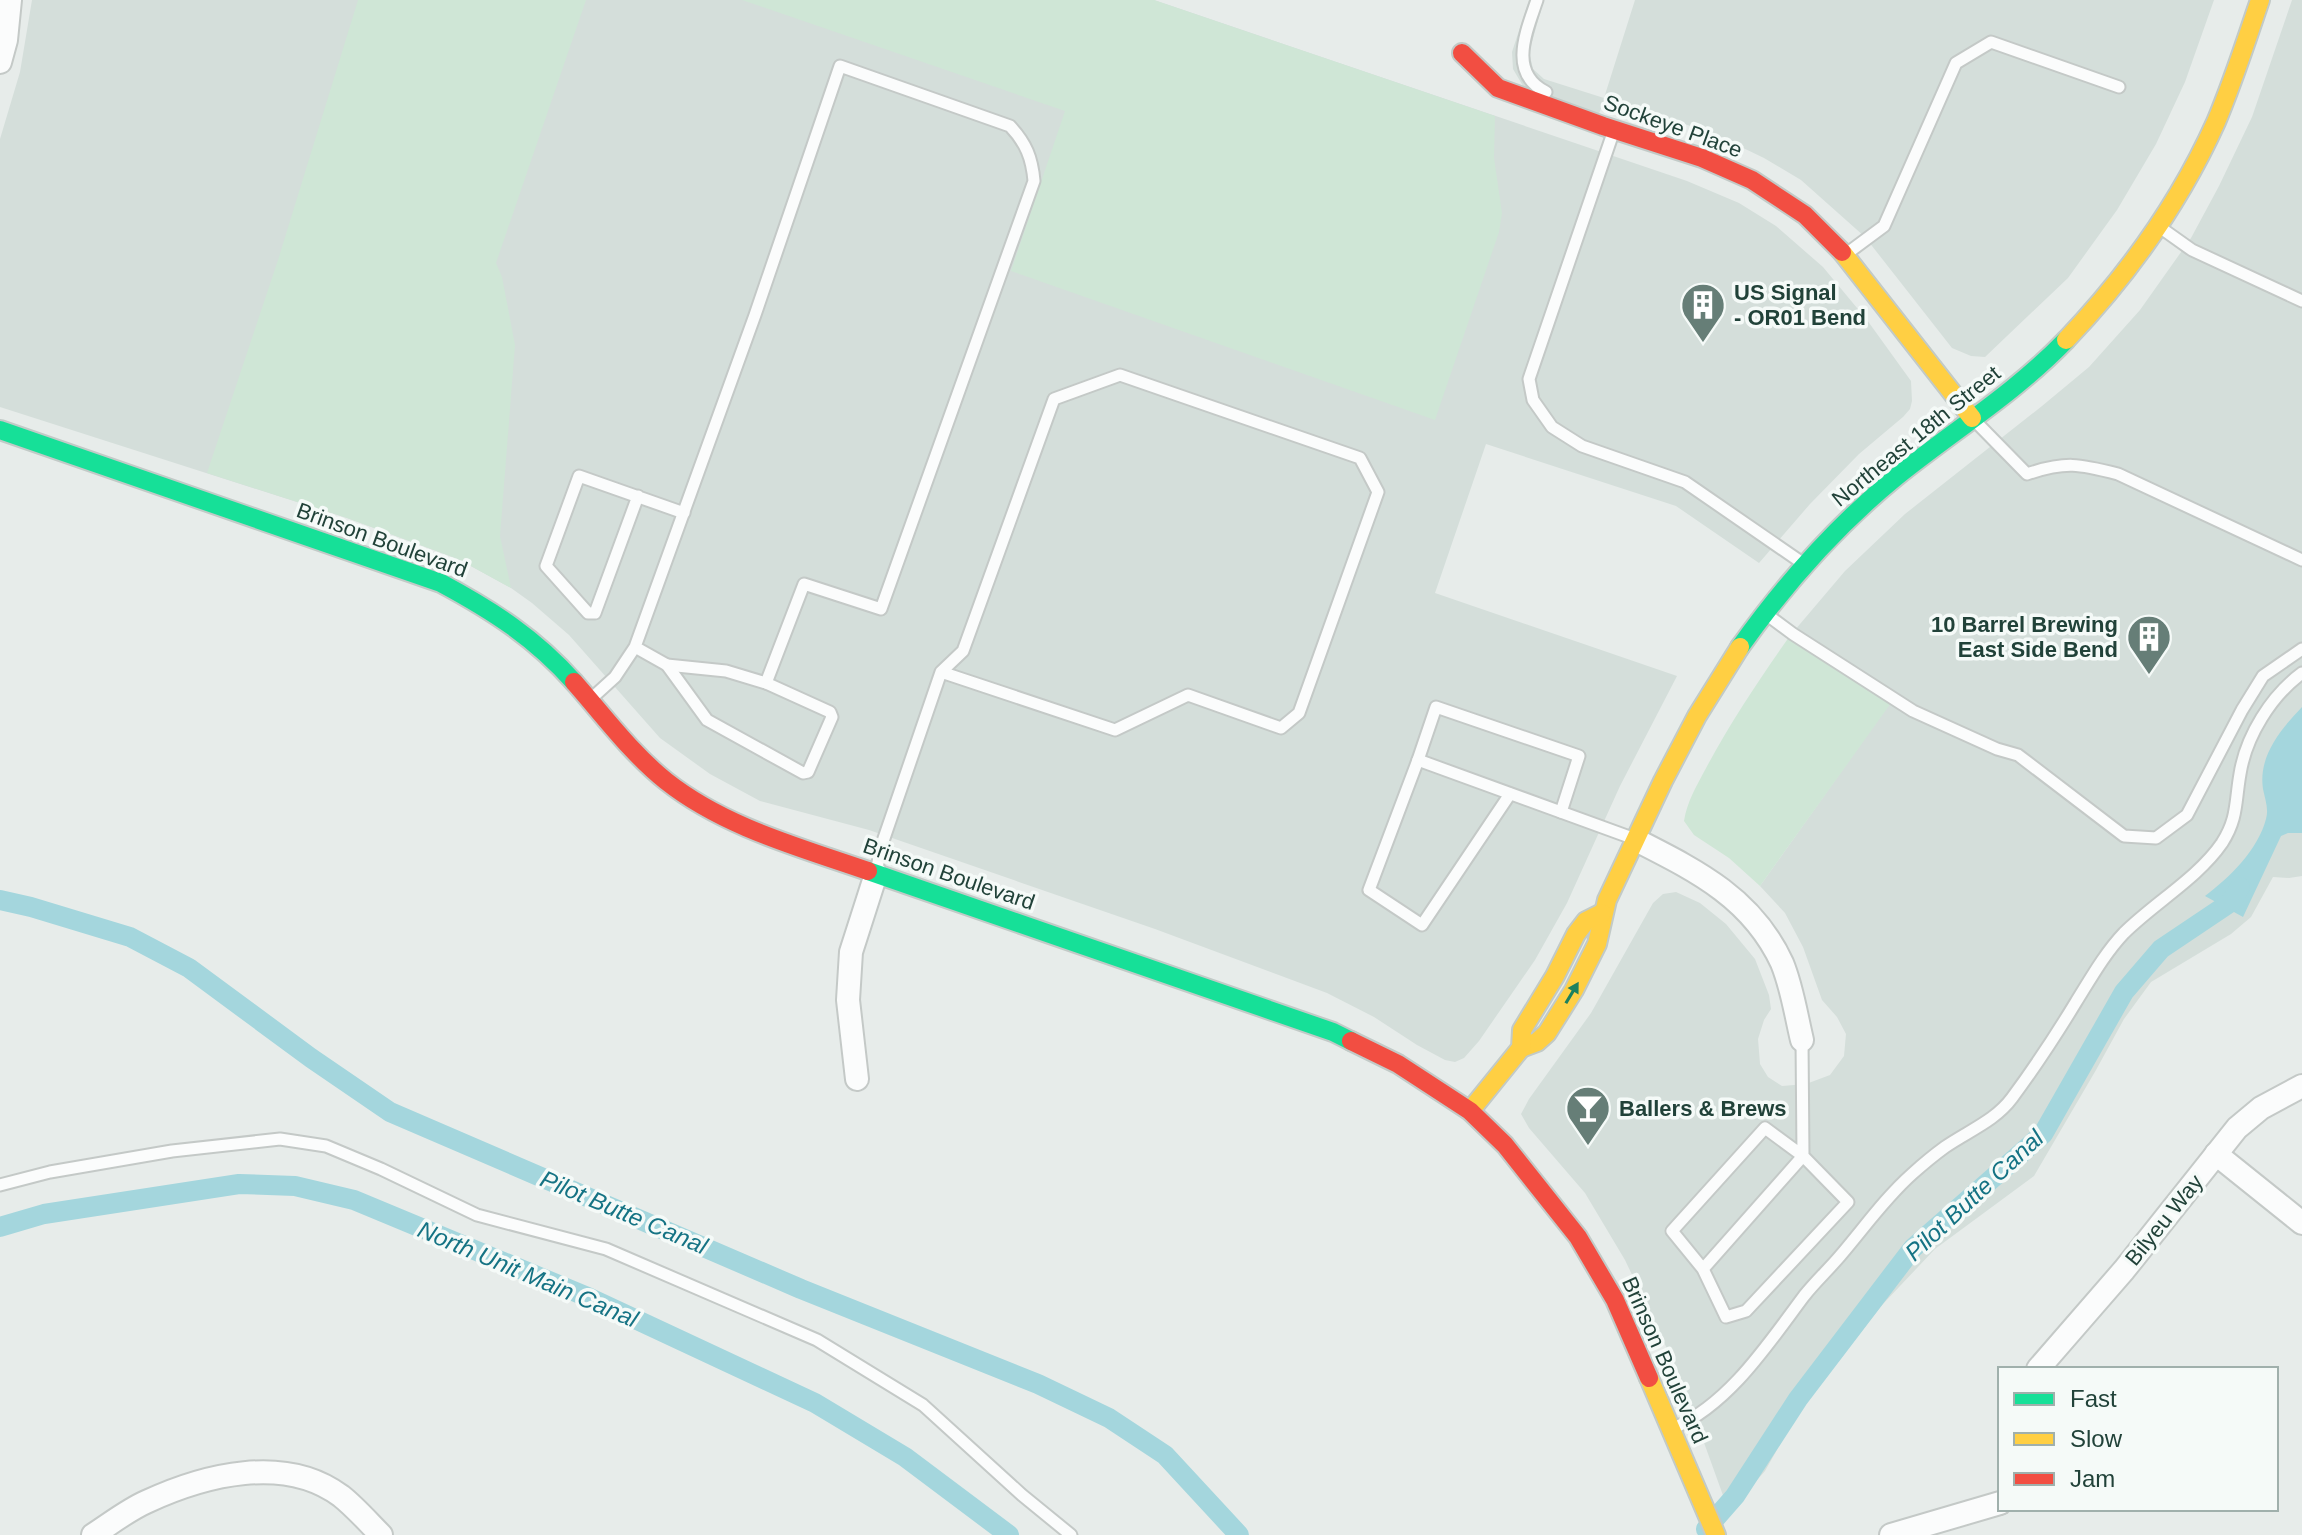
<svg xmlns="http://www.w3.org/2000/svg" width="2302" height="1535" viewBox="0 0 2302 1535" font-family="Arial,sans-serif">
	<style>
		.built { fill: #d4deda }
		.green { fill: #cfe6d6 }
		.water { fill: #a4d6dd }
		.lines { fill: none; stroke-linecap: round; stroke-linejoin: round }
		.canal { stroke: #a4d6dd; stroke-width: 20 }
		.lane-casing { stroke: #c4c9c7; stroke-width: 15 }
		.street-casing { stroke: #c4c9c7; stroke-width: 26 }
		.fast-casing { stroke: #c2cac7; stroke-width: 22 }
		.slow-casing { stroke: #c2cac7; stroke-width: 22 }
		.jam-casing { stroke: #c2cac7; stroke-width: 22 }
		.lane { stroke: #fbfcfc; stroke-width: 11 }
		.street { stroke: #fbfcfc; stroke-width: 22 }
		.fast { stroke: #16e098; stroke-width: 18 }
		.slow { stroke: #ffcf43; stroke-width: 18 }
		.jam { stroke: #f24e42; stroke-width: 18 }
		.oneway { fill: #1d815f }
		.labels { text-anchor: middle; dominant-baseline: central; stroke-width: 7; stroke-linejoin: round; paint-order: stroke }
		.street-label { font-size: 22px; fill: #214239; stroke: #f5faf8 }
		.poi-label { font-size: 22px; font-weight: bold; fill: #214239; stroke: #f5faf8; text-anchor: start }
		.water-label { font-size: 24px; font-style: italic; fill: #157384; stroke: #f5faf8 }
	</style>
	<rect width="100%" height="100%" fill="#e7ecea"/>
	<!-- built -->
	<g class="built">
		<path d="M 32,0 L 1154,0 L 1687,181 L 1739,203 L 1776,226 L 1823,267 L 1867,320 L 1911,381 L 1912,401 L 1910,409 L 1903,417 L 1859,454 L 1810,504 L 1759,563 L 1676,506 L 1486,444 L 1435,593 L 1677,676 L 1620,786 L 1567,903 L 1535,960 L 1479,1041 L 1464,1058 L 1455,1062 L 1445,1060 L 1417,1045 L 1374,1017 L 1327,993 L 1155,929 L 869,830 L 760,801 L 710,774 L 660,738 L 569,635 L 532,603 L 511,588 L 458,559 L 347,518 L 0,407 L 0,139 L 20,72 Z"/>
		<path d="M 1529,0 L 1544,0 L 1529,52 L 1533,69 L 1544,79 L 1604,98 L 1635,0 L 2214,0 L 2185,82 L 2156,144 L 2117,210 L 2068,278 L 1985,357 L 1971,356 L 1952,348 L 1865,237 L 1801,180 L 1764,158 L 1712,133 L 1605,98 L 1597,119 L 1523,86 L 1513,69 L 1512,52 Z"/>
		<path d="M 2292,0 L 2302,0 L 2302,876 L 2289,878 L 2273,877 L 2251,917 L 2231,934 L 2151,982 L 2124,1019 L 2096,1070 L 2034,1176 L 1935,1249 L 1882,1305 L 1796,1416 L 1765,1471 L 1729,1512 L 1680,1376 L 1625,1260 L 1585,1193 L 1529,1128 L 1521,1114 L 1529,1099 L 1591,1013 L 1653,903 L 1663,894 L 1676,892 L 1700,903 L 1726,924 L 1755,959 L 1769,995 L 1771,1009 L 1764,1020 L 1758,1039 L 1760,1064 L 1768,1077 L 1782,1086 L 1806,1084 L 1830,1075 L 1844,1056 L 1846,1034 L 1837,1017 L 1822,1000 L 1803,947 L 1785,913 L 1760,886 L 1890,703 L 1789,637 L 1845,571 L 1905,514 L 2042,406 L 2089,367 L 2140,310 L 2191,238 L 2219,186 L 2252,117 Z"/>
	</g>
	<!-- green -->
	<g class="green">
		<path d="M 358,0 L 586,0 L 496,263 L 502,277 L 515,345 L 500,536 L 511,588 L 458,559 L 347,518 L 207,473 L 278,260 Z"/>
		<path d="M 742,0 L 1154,0 L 1495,116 L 1494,158 L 1502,213 L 1499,232 L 1435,420 L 1011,271 L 1065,111 Z"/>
		<path d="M 1789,637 L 1891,703 L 1760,886 L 1729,858 L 1694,835 L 1684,821 C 1687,802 1696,787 1705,770 C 1730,723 1759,680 1789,637 Z"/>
	</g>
	<!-- water -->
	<path class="water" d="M 2302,707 L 2302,833 L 2288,833 L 2281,836 L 2243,917 L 2205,896 C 2229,878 2258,850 2266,819 C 2269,809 2265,799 2263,789 C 2258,756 2281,729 2302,707 Z"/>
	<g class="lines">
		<!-- canal -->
		<g class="canal">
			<path d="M 0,900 L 31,907 L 130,937 L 189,968 L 311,1058 L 390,1112 L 801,1289 L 1038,1384 L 1109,1418 L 1165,1455 L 1239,1535"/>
			<path d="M 0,1227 L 44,1214 L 239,1184 L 295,1186 L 354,1200 L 590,1298 L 815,1403 L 905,1457 L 1009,1535"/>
			<path d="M 1706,1529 L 1735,1496 L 1798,1399 L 1913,1248 L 2043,1134 L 2124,992 L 2161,949 L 2231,902 L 2240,887"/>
		</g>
		<!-- lane casing -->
		<g class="lane-casing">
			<g id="lane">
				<path d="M 1537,0 C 1527,30 1507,73 1546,92"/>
				<path d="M 1614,130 L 1529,379 L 1533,400 L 1552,427 L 1582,446 L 1685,482 L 1801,562"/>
				<path d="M 2161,228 L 2192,250 L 2302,301"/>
				<path d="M 1849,252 L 1884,226 L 1956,63 L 1991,42 L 2119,87"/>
				<path d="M 1975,421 L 2027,474 C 2066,461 2079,464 2118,474 L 2302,560"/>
				<path d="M 638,496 L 595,613 L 588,613 L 546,566 L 579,476 L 684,513"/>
				<path d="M 1766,614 L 1793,634 L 1913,711 L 1997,749 L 2018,755 L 2124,836 L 2156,838 L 2187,815 L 2242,710 L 2263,676 L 2302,649"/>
				<path d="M 667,665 L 726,671 L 766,683"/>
				<path d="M 593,697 L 615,677 L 635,647 L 755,315 L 840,66 L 1010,126 C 1026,143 1032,158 1034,181 L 881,609 L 804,584 L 766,683 L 830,712 L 832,717 L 808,772 L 803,773 L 707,720 L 667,665 L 635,647"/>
				<path d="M 1418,760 L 1635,839"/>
				<path d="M 1510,794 L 1422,925 L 1369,890 L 1418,760 L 1436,707 L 1579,756 L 1561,812"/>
				<path d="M 877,869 L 880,850 L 941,672 L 963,651 L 1054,399 L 1120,375 L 1360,458 L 1378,492 L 1299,713 L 1281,728 L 1188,695 L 1115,730 L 941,672"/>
				<path d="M 0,1185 L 50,1172 L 172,1151 L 280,1139 L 326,1146 L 381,1169 L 477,1215 L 606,1249 L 817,1340 L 923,1405 L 1022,1495 L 1071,1535"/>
				<path d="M 1703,1269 L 1803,1156 L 1765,1128 L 1672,1231 L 1703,1269 L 1726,1317 L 1746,1311 L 1848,1202 L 1803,1156 L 1802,1040"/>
				<path d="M 1674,1428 C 1730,1403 1768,1344 1804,1296 C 1815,1282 1829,1269 1840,1256 C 1864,1228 1885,1198 1912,1174 C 1922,1165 1934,1155 1945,1147 C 1968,1131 1995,1121 2012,1098 C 2035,1067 2056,1035 2076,1002 C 2091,978 2105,953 2124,933 C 2154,903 2198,878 2222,843 C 2238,818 2235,802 2240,774 C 2246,736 2271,696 2302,673"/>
			</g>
		</g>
		<!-- street casing -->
		<g class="street-casing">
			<g id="street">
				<path d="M 0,62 L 6,40 L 10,0"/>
				<path d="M 1636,840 C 1697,871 1752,898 1782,963 C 1792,987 1796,1015 1802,1040"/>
				<path d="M 857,1079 L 848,1000 L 851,952 L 876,874"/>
				<path d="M 2216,1154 L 2302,1223"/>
				<path d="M 2038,1369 L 2124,1270 L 2237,1128 L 2261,1108 L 2302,1086"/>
				<path d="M 93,1535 C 110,1524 128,1510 146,1502 C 204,1475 285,1454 341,1496 C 355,1507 368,1522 381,1535"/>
				<path d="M 1891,1535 L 2000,1503"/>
			</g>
		</g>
		<!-- fast casing -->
		<g class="fast-casing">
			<g id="fast">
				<path d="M 0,430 L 441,583 C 493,611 535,638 574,682"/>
				<path d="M 1740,647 C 1785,584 1836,526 1896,477 C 1953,431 2015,393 2066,340"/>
				<path d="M 868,871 L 1333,1032 L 1351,1041"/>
			</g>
		</g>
		<!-- slow casing -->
		<g class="slow-casing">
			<g id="slow">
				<path d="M 1842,252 L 1972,418"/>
				<path d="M 2066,340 C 2127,276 2180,202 2216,122 C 2233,82 2246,41 2260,0"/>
				<path d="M 1521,1048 L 1537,1042 L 1547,1033 L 1574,990 L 1597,944 L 1607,900 L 1663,781 L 1697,716 L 1740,647"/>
				<path d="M 1470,1111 L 1521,1048 L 1522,1030 L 1555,976 L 1576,934 L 1586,921 L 1602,913"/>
				<path d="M 1649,1378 L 1716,1535"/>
			</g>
		</g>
		<!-- jam casing -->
		<g class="jam-casing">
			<g id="jam">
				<path d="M 1462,53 L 1498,88 L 1603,126 L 1702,158 L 1752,180 L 1805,215 L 1842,252"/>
				<path d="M 574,682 C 604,716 631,753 666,781 C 724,827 799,847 868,871"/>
				<path d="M 1351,1041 L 1398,1064 L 1470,1111 L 1505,1145 L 1578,1237 L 1615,1300 L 1649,1378"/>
			</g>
		</g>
		<!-- lane -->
		<use href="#lane" class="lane"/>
		<!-- street -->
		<use href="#street" class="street"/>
		<!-- fast -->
		<use href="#fast" class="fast"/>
		<!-- slow -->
		<use href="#slow" class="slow"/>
		<!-- jam -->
		<use href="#jam" class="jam"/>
	</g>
	<!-- one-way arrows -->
	<defs><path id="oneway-solid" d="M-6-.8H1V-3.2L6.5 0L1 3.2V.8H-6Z" transform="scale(2)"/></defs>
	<use class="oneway" href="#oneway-solid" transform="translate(1572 993) rotate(-59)"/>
	<!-- icons -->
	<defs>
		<g id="building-pin" transform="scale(2.3)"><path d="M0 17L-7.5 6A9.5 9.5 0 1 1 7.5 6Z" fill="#667e77" stroke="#f5faf8"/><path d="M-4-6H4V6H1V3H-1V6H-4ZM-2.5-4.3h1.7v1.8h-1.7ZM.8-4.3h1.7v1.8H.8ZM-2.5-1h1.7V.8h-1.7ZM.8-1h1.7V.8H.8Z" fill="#fff"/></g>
		<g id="bar-pin" transform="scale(2.3)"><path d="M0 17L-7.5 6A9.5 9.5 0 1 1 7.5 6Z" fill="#667e77" stroke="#f5faf8"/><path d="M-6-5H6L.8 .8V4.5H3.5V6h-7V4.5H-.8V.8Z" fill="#fff"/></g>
	</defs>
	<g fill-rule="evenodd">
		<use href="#building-pin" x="1703" y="305"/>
		<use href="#building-pin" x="2149" y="637"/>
		<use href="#bar-pin" x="1588" y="1108"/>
	</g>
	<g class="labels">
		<!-- street labels -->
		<g class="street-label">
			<text transform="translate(1673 126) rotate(20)">Sockeye Place</text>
			<text transform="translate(1916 436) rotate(-39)">Northeast 18th Street</text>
			<text transform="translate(382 540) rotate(20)">Brinson Boulevard</text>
			<text transform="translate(949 874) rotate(19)">Brinson Boulevard</text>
			<text transform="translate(2164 1220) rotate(-51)">Bilyeu Way</text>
			<text transform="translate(1665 1360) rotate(66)">Brinson Boulevard</text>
		</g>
		<!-- poi labels -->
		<g class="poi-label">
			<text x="1734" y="292">US Signal<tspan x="1734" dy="25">- OR01 Bend</tspan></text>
			<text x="2118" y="624" text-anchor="end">10 Barrel Brewing<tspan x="2118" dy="25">East Side Bend</tspan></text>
			<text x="1619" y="1108">Ballers &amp; Brews</text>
		</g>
		<!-- water labels -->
		<g class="water-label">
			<text transform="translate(1974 1195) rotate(-43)">Pilot Butte Canal</text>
			<text transform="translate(624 1212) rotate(23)">Pilot Butte Canal</text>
			<text transform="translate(528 1274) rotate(23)">North Unit Main Canal</text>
		</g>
	</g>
	<!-- legend -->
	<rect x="1998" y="1367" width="280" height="144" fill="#f5faf8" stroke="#a0b0ac" stroke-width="2"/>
	<rect x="2014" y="1393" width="40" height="12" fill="#16e098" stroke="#a0b0ac" stroke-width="2"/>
	<text x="2070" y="1407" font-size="24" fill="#214239">Fast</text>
	<rect x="2014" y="1433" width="40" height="12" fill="#ffcf43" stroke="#a0b0ac" stroke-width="2"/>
	<text x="2070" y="1447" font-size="24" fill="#214239">Slow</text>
	<rect x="2014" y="1473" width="40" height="12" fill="#f24e42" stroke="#a0b0ac" stroke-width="2"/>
	<text x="2070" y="1487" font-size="24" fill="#214239">Jam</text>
</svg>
